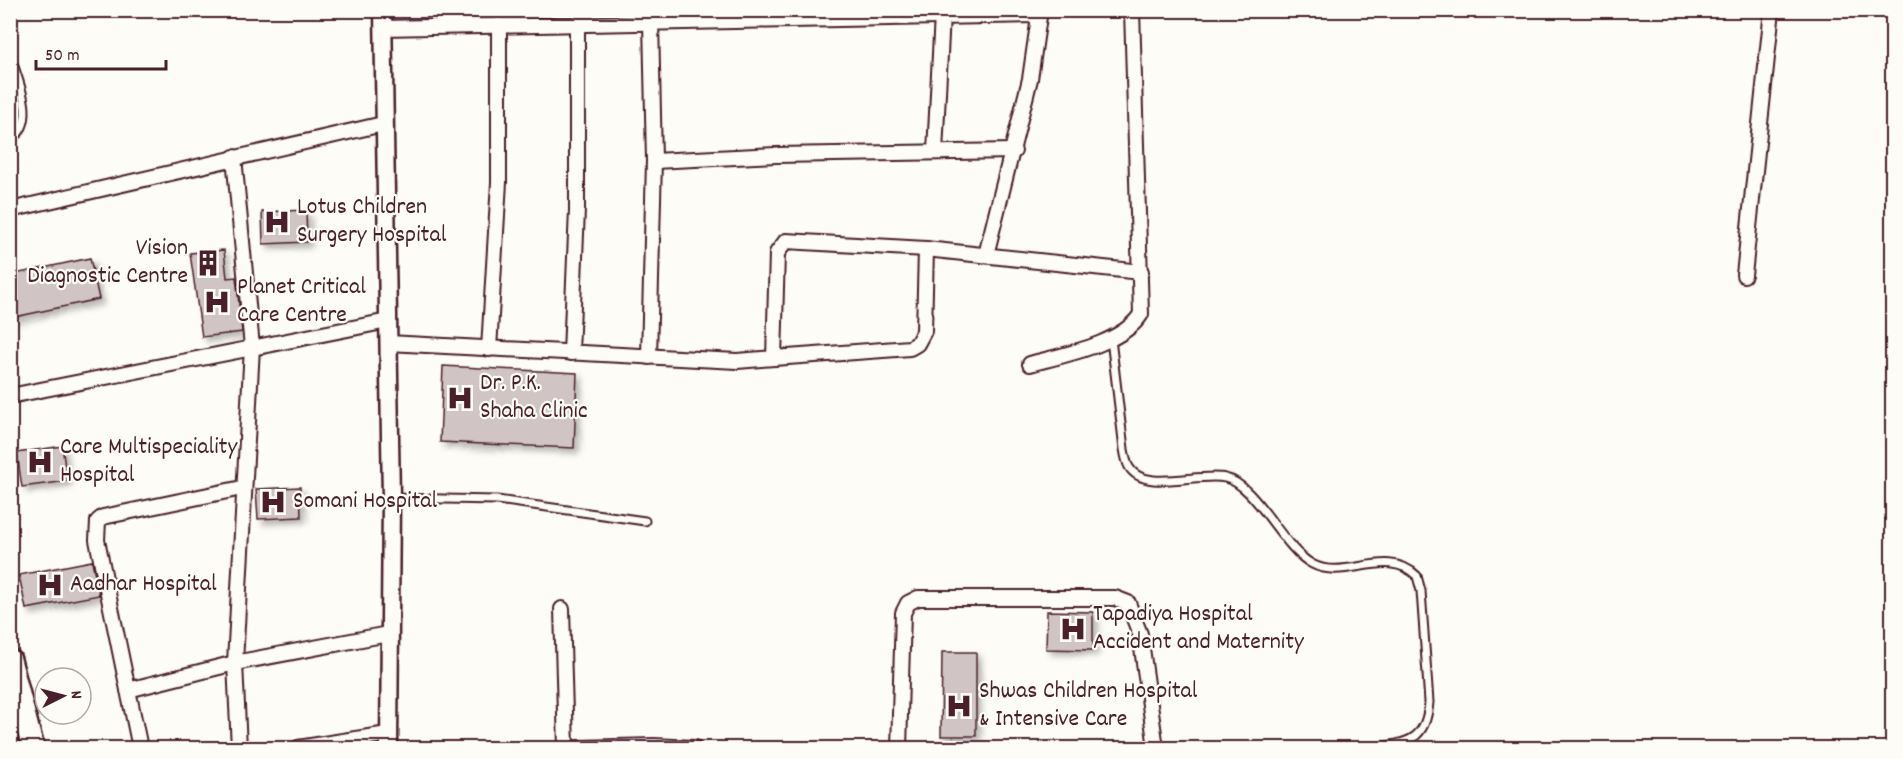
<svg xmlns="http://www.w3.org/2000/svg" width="1903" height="759" viewBox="0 0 1903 759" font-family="Dekko,sans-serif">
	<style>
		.building { fill: #d0c5c4; stroke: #4a1f2b; stroke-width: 1.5; filter: url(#shadow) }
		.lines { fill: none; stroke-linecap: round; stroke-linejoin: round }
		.service-casing { stroke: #4a1f2b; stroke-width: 11 }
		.minor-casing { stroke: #4a1f2b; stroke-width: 18 }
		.tertiary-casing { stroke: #4a1f2b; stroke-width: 21 }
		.primary-casing { stroke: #4a1f2b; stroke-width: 26 }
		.service { stroke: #fdfcf7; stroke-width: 7 }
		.minor { stroke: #fdfcf7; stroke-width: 14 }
		.tertiary { stroke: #fdfcf7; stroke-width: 16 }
		.primary { stroke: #fdfcf7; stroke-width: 21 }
		.labels { text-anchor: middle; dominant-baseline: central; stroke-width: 4.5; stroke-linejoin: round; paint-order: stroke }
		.poi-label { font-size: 24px; fill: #4a1f2b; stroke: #fdfcf7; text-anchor: start }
	</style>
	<defs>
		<filter id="shadow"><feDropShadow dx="5" dy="5" stdDeviation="3" flood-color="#0004"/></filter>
	</defs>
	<rect width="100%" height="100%" fill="#fdfcf7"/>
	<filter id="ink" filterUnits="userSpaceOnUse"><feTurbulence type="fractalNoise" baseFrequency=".0167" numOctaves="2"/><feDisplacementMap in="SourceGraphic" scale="12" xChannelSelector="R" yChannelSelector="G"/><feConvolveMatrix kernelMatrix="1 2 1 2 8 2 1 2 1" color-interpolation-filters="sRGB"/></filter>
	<g filter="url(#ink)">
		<!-- building -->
		<g class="building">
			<path d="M 306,210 L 307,242 L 263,244 L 262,212 Z"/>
			<path d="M 224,250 L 227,278 L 236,277 L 242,332 L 202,337 L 190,253 Z"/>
			<path d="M 90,258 L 99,299 L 10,318 L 10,275 Z"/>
			<path d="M 443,366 L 577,373 L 574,448 L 440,442 Z"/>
			<path d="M 62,446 L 67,481 L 22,487 L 17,453 Z"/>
			<path d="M 300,487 L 301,517 L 258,519 L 256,489 Z"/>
			<path d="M 92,561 L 99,595 L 26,609 L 19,575 Z"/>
			<path d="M 1047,611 L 1093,612 L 1093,650 L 1046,649 Z"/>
			<path d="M 942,652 L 976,652 L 976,736 L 941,736 Z"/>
		</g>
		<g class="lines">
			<!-- service casing -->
			<g class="service-casing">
				<g id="service">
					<path d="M 10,54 C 17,79 40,123 10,140"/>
					<path d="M 1111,339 L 1124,449 C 1125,455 1126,462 1129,467 C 1144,493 1199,472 1225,478 C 1256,484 1282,548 1312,564 C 1345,582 1387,546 1417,576 L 1421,591 L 1429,702 C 1426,745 1403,743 1367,748"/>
					<path d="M 391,498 L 497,500 L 645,521"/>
				</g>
			</g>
			<!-- minor casing -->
			<g class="minor-casing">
				<g id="minor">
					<path d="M 651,21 L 654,161 L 776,155 L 1014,151"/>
					<path d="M 383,28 L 1039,15"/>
					<path d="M 935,152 L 942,15"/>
					<path d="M 234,157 L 252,347 L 235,663 L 239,748"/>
					<path d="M 10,210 L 383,124"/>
					<path d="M 986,255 L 1030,79 L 1040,10"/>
					<path d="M 1744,275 L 1772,10"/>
					<path d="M 388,343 L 737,361 L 774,358 L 777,253 L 786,241 L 926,249 L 1141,272"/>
					<path d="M 489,349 L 499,182 L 499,25"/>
					<path d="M 571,353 L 577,210 L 577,23"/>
					<path d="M 649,357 L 654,161"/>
					<path d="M 774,358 L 910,348 L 917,344 L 924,331 L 926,249"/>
					<path d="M 1030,364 C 1063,355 1123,344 1141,314 L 1132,10"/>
					<path d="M 10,396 L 388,321"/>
					<path d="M 242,488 L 103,517 L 98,521 L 97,540 L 128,690 L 235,663 L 388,634"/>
					<path d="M 562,609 L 566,748"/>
					<path d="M 128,690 L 140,748"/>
					<path d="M 298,748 L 388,734"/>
					<path d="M 577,748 L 654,746 L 695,748"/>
					<path d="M 899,748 L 903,613 L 908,603 L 918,598 L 1115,598 L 1128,603 L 1140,634 L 1156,748"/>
				</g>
			</g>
			<!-- tertiary casing -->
			<g class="tertiary-casing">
				<path id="tertiary" d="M 383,10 L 391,498 L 389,748"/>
			</g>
			<!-- primary casing -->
			<g class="primary-casing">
				<path id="primary" d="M 10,660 L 33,748"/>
			</g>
			<!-- service -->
			<use href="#service" class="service"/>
			<!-- minor -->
			<use href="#minor" class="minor"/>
			<!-- tertiary -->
			<use href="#tertiary" class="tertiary"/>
			<!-- primary -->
			<use href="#primary" class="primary"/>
		</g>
	</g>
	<!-- icons -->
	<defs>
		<g id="hospital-bare" transform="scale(2.07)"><path d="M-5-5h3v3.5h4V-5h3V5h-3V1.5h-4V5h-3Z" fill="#4a1f2b" stroke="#fdfcf7" stroke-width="2.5" paint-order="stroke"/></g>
		<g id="building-bare" transform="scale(2.07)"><path d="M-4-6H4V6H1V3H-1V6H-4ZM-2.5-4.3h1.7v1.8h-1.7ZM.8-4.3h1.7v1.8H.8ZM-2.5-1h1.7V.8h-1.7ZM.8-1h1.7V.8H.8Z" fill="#4a1f2b" stroke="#fdfcf7" stroke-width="2.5" paint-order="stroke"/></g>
	</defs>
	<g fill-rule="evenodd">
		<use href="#hospital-bare" x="277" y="222"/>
		<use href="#building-bare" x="208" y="263"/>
		<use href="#hospital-bare" x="217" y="302"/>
		<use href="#hospital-bare" x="460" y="398"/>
		<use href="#hospital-bare" x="40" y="462"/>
		<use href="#hospital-bare" x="273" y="502"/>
		<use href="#hospital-bare" x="50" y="585"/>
		<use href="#hospital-bare" x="1073" y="629"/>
		<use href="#hospital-bare" x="959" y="706"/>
	</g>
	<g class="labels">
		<!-- poi labels -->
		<g class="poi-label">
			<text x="297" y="208">Lotus Children<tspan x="297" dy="28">Surgery Hospital</tspan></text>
			<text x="188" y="249" text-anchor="end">Vision<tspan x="188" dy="28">Diagnostic Centre</tspan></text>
			<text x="237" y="288">Planet Critical<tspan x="237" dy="28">Care Centre</tspan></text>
			<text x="480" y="384">Dr. P.K.<tspan x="480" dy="28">Shaha Clinic</tspan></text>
			<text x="60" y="448">Care Multispeciality<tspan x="60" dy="28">Hospital</tspan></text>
			<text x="293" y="502">Somani Hospital</text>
			<text x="70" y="585">Aadhar Hospital</text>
			<text x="1093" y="615">Tapadiya Hospital<tspan x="1093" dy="28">Accident and Maternity</tspan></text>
			<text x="979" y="692">Shwas Children Hospital<tspan x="979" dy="28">&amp; Intensive Care</tspan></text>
		</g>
	</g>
	<!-- margin -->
	<rect width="1903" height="759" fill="none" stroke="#fdfcf7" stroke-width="36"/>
	<rect x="18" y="18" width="1867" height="723" fill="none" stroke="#4a1f2b" stroke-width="2" filter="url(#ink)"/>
	<!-- north arrow -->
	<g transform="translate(63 696) rotate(84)"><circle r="28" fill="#fdfcf7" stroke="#b5a4a5" stroke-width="1.5"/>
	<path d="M0-4.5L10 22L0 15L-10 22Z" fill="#4a1f2b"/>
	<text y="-9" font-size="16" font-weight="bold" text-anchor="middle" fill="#4a1f2b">N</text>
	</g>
	<!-- scale -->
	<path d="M36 60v9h130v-9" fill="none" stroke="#4a1f2b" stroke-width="3"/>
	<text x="45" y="60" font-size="18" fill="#4a1f2b" stroke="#fdfcf7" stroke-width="4.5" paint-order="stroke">50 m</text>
</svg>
